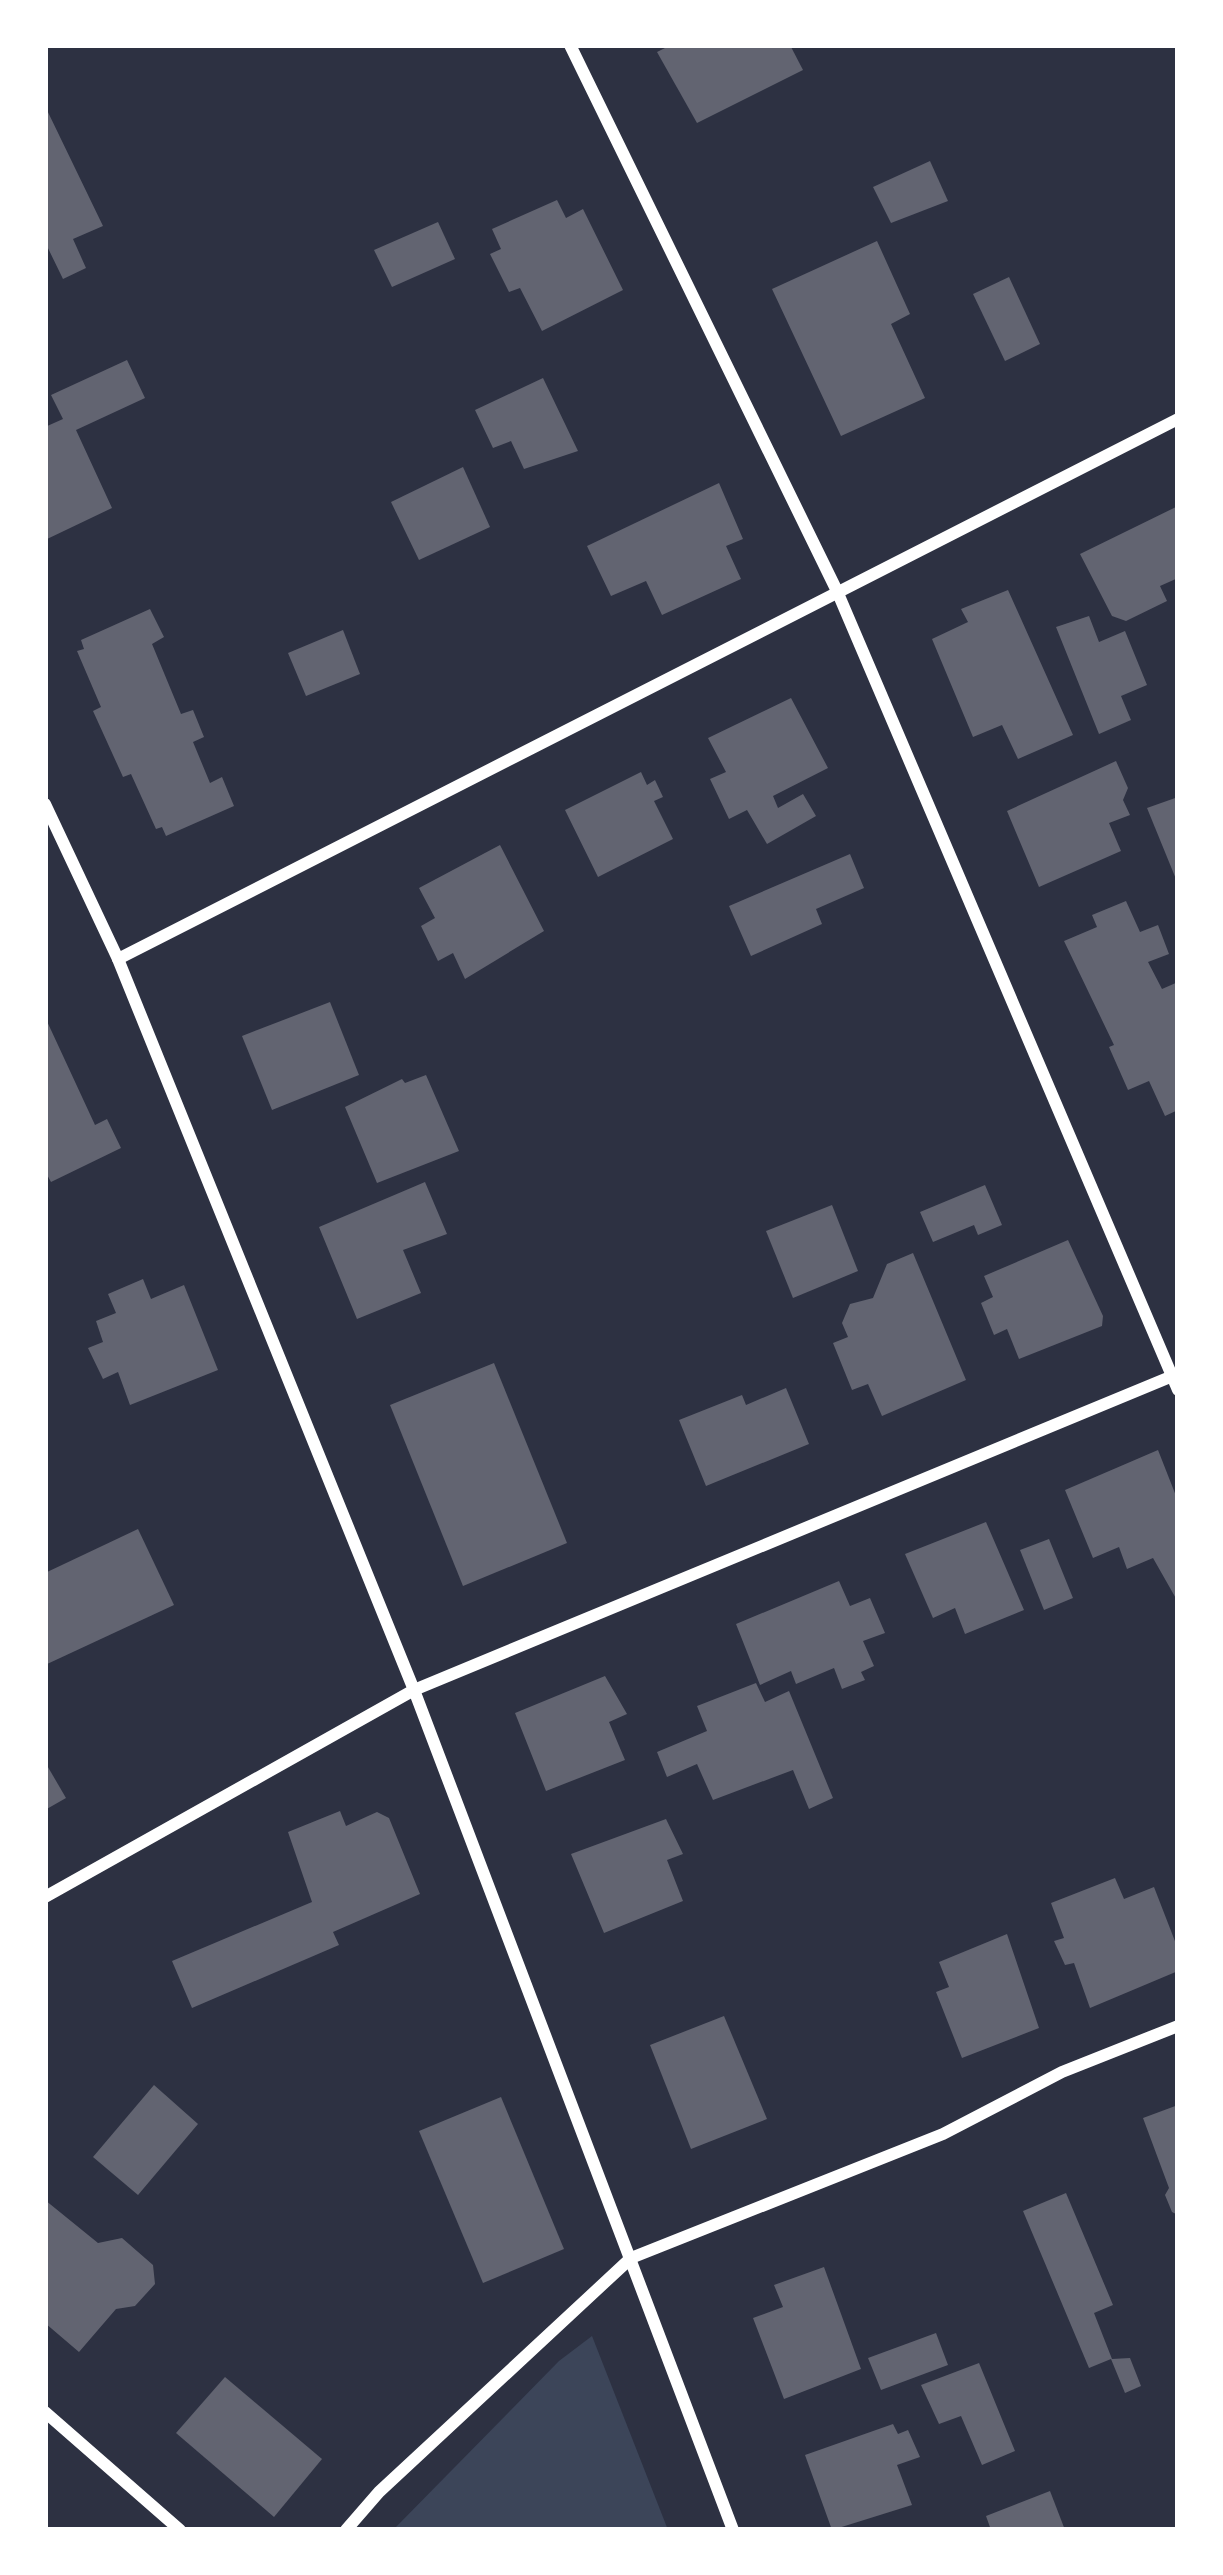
<svg xmlns="http://www.w3.org/2000/svg" width="1223" height="2575" viewBox="0 0 1223 2575" font-family="'Libre Baskerville',serif">
	<style>
		.green { fill: #3c4559 }
		.building { fill: #626471 }
		.lines { fill: none; stroke-linecap: round; stroke-linejoin: round }
		.minor { stroke: #fff; stroke-width: 12 }
	</style>
	<rect width="100%" height="100%" fill="#2d3142"/>
	<!-- green -->
	<path class="green" d="M 592,2336 L 668,2530 L 393,2530 L 559,2361 Z"/>
	<!-- building -->
	<g class="building">
		<path d="M 671,45 L 790,45 L 803,70 L 697,123 L 657,52 Z"/>
		<path d="M 45,106 L 103,226 L 73,239 L 86,268 L 63,279 L 45,242 Z"/>
		<path d="M 930,161 L 948,201 L 891,223 L 873,187 Z"/>
		<path d="M 557,200 L 566,218 L 583,209 L 623,290 L 542,331 L 520,288 L 509,292 L 490,254 L 501,249 L 492,229 Z"/>
		<path d="M 438,222 L 455,259 L 392,287 L 374,250 Z"/>
		<path d="M 877,241 L 910,314 L 891,324 L 925,398 L 841,436 L 772,289 Z"/>
		<path d="M 1009,277 L 1040,344 L 1005,361 L 973,294 Z"/>
		<path d="M 127,360 L 145,398 L 76,430 L 112,508 L 45,540 L 45,427 L 63,419 L 51,395 Z"/>
		<path d="M 543,378 L 578,451 L 524,469 L 511,441 L 493,448 L 475,410 Z"/>
		<path d="M 463,467 L 490,527 L 419,560 L 391,502 Z"/>
		<path d="M 719,483 L 743,539 L 726,546 L 741,579 L 662,615 L 646,581 L 611,596 L 587,546 Z"/>
		<path d="M 1178,506 L 1178,578 L 1160,586 L 1167,601 L 1126,621 L 1112,616 L 1080,554 Z"/>
		<path d="M 1008,590 L 1073,735 L 1018,759 L 1002,725 L 973,737 L 932,639 L 968,622 L 961,609 Z"/>
		<path d="M 150,609 L 164,637 L 152,644 L 181,714 L 193,710 L 204,737 L 193,742 L 210,783 L 222,777 L 234,806 L 166,836 L 162,827 L 156,829 L 131,774 L 123,777 L 93,711 L 101,707 L 77,651 L 84,649 L 81,640 Z"/>
		<path d="M 1089,616 L 1099,642 L 1125,631 L 1147,685 L 1121,696 L 1131,720 L 1099,734 L 1056,627 Z"/>
		<path d="M 343,630 L 360,674 L 306,696 L 288,653 Z"/>
		<path d="M 791,698 L 828,768 L 773,796 L 778,808 L 803,794 L 816,816 L 767,844 L 747,810 L 729,819 L 710,779 L 726,772 L 708,738 Z"/>
		<path d="M 1116,761 L 1128,788 L 1123,800 L 1130,815 L 1109,823 L 1121,851 L 1039,887 L 1007,811 Z"/>
		<path d="M 641,772 L 647,785 L 655,780 L 663,797 L 654,801 L 673,839 L 598,877 L 565,810 Z"/>
		<path d="M 1178,797 L 1178,884 L 1147,808 Z"/>
		<path d="M 500,845 L 544,931 L 465,979 L 453,953 L 438,961 L 421,926 L 435,918 L 419,888 Z"/>
		<path d="M 850,854 L 864,888 L 816,909 L 822,924 L 751,956 L 729,906 Z"/>
		<path d="M 1126,901 L 1140,932 L 1158,925 L 1169,954 L 1148,962 L 1162,989 L 1178,982 L 1178,1110 L 1165,1116 L 1149,1081 L 1128,1090 L 1109,1047 L 1114,1045 L 1064,941 L 1097,927 L 1092,915 Z"/>
		<path d="M 330,1002 L 359,1075 L 272,1110 L 242,1036 Z"/>
		<path d="M 45,1017 L 95,1125 L 107,1119 L 121,1148 L 51,1182 L 45,1171 Z"/>
		<path d="M 426,1075 L 459,1151 L 377,1183 L 345,1107 L 402,1079 L 405,1083 Z"/>
		<path d="M 425,1182 L 447,1234 L 403,1250 L 421,1293 L 357,1319 L 319,1227 Z"/>
		<path d="M 985,1185 L 1002,1225 L 978,1235 L 974,1225 L 933,1242 L 920,1212 Z"/>
		<path d="M 832,1205 L 858,1271 L 793,1298 L 766,1231 Z"/>
		<path d="M 1068,1240 L 1103,1316 L 1102,1326 L 1019,1359 L 1007,1329 L 994,1335 L 981,1303 L 993,1297 L 984,1276 Z"/>
		<path d="M 913,1253 L 966,1380 L 882,1416 L 868,1384 L 852,1390 L 833,1343 L 848,1337 L 842,1323 L 850,1304 L 873,1298 L 887,1264 Z"/>
		<path d="M 143,1279 L 151,1299 L 184,1285 L 218,1370 L 130,1405 L 118,1372 L 103,1379 L 88,1348 L 103,1342 L 96,1321 L 116,1313 L 108,1294 Z"/>
		<path d="M 494,1363 L 567,1543 L 463,1586 L 390,1405 Z"/>
		<path d="M 786,1388 L 809,1444 L 706,1486 L 679,1420 L 742,1395 L 746,1405 Z"/>
		<path d="M 1158,1450 L 1178,1501 L 1178,1602 L 1153,1558 L 1127,1569 L 1119,1547 L 1093,1558 L 1065,1490 Z"/>
		<path d="M 986,1522 L 1024,1610 L 965,1634 L 955,1608 L 933,1618 L 905,1554 Z"/>
		<path d="M 138,1529 L 174,1605 L 45,1665 L 45,1573 Z"/>
		<path d="M 1049,1539 L 1073,1598 L 1044,1610 L 1020,1550 Z"/>
		<path d="M 839,1581 L 850,1606 L 870,1598 L 885,1633 L 863,1641 L 874,1666 L 861,1672 L 865,1680 L 842,1689 L 834,1668 L 796,1684 L 791,1671 L 760,1685 L 736,1624 Z"/>
		<path d="M 605,1676 L 627,1714 L 609,1722 L 625,1760 L 546,1791 L 515,1713 Z"/>
		<path d="M 756,1683 L 765,1702 L 789,1691 L 833,1798 L 809,1809 L 793,1770 L 713,1800 L 697,1764 L 667,1777 L 657,1752 L 707,1731 L 697,1706 Z"/>
		<path d="M 45,1762 L 66,1798 L 45,1810 Z"/>
		<path d="M 340,1811 L 346,1826 L 377,1812 L 389,1818 L 420,1894 L 333,1932 L 339,1945 L 192,2008 L 172,1961 L 312,1902 L 288,1832 Z"/>
		<path d="M 666,1819 L 683,1854 L 667,1860 L 683,1901 L 604,1933 L 571,1854 Z"/>
		<path d="M 1115,1878 L 1124,1899 L 1154,1887 L 1178,1949 L 1178,1971 L 1090,2008 L 1074,1963 L 1065,1965 L 1054,1941 L 1064,1938 L 1051,1903 Z"/>
		<path d="M 1007,1934 L 1039,2028 L 962,2058 L 936,1992 L 949,1987 L 939,1962 Z"/>
		<path d="M 724,2016 L 767,2119 L 691,2149 L 650,2045 Z"/>
		<path d="M 154,2085 L 198,2124 L 138,2195 L 93,2157 Z"/>
		<path d="M 501,2097 L 564,2249 L 483,2283 L 419,2131 Z"/>
		<path d="M 1178,2105 L 1178,2215 L 1172,2212 L 1165,2195 L 1169,2188 L 1143,2118 Z"/>
		<path d="M 1066,2193 L 1113,2305 L 1094,2313 L 1112,2359 L 1130,2358 L 1141,2386 L 1125,2393 L 1111,2359 L 1089,2368 L 1023,2211 Z"/>
		<path d="M 45,2200 L 98,2243 L 122,2238 L 153,2265 L 155,2284 L 135,2306 L 116,2309 L 79,2352 L 45,2323 Z"/>
		<path d="M 824,2267 L 861,2369 L 784,2399 L 753,2318 L 783,2307 L 774,2285 Z"/>
		<path d="M 936,2333 L 948,2365 L 881,2390 L 868,2358 Z"/>
		<path d="M 979,2363 L 1015,2451 L 982,2465 L 961,2416 L 939,2424 L 921,2385 Z"/>
		<path d="M 225,2377 L 322,2459 L 274,2517 L 176,2433 Z"/>
		<path d="M 893,2424 L 898,2434 L 908,2430 L 920,2457 L 897,2465 L 912,2505 L 832,2530 L 805,2455 Z"/>
		<path d="M 1050,2491 L 1065,2530 L 991,2530 L 986,2516 Z"/>
	</g>
	<g class="lines">
		<!-- minor -->
		<g class="minor">
			<path d="M 570,45 L 837,591 L 1178,1390"/>
			<path d="M 45,804 L 118,959 L 414,1690 L 733,2530"/>
			<path d="M 118,959 L 1178,419"/>
			<path d="M 45,1897 L 414,1690 L 1175,1375"/>
			<path d="M 45,2412 L 180,2530"/>
			<path d="M 346,2530 L 379,2492 L 631,2258 L 943,2134 L 1062,2072 L 1178,2026"/>
		</g>
	</g>
	<!-- border -->
	<rect width="1223" height="2575" fill="none" stroke="#ffffff" stroke-width="96"/>
</svg>
